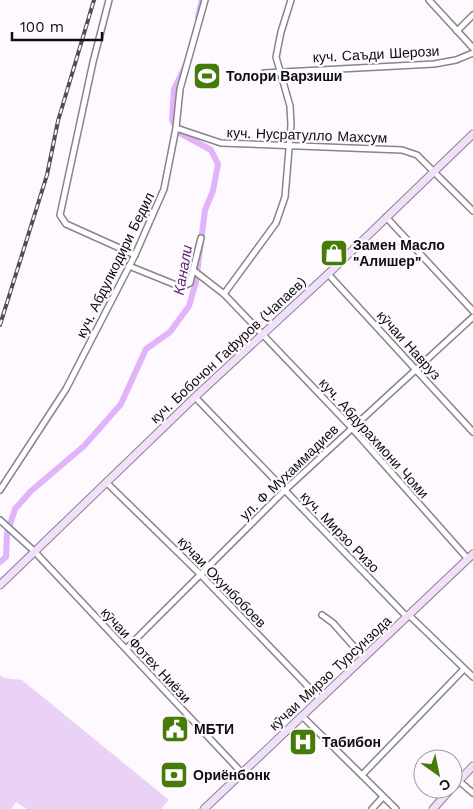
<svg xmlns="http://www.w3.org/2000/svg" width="473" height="809" viewBox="0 0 473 809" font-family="'Work Sans',sans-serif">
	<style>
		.green { fill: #ead2f7 }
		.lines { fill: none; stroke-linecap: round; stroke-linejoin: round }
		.canal { stroke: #e1b4fa; stroke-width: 6 }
		.street-casing { stroke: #88848a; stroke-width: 8 }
		.secondary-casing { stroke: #88848a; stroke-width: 9 }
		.street { stroke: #fff; stroke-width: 5 }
		.secondary { stroke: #f2e0fb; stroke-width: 7 }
		.rail-casing { stroke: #4f4e51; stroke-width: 4 }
		.rail { stroke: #fdf9ff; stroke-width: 2; stroke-dasharray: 5.5; stroke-linecap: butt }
		.labels { text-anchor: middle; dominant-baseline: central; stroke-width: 4.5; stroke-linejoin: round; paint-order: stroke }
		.street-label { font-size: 14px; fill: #0e0d0f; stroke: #fdf9ff }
		.poi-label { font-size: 14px; font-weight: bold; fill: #0e0d0f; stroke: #fdf9ff; text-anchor: start }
		.water-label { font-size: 15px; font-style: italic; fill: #5a2474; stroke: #fdf9ff }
	</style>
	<rect width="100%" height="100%" fill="#fdf9ff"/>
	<!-- green -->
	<path class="green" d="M 0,675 L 4,678 L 22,680 L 169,800 L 161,809 L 27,809 L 16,802 L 11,809 L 0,809 Z"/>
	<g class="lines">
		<!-- canal -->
		<g class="canal">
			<path d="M 198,17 L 202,0"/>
			<path d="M 0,562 L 6,557 L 7,534 L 15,509 L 31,491 L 84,446 L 121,404 L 146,349 L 170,332 L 189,306 L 196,282 L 205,210 L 213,191 L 218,164 L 211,150 L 178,132 L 172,120 L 174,89 L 185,67"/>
		</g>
		<!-- street casing -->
		<g class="street-casing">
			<g id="street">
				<path d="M 109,0 L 93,62 L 60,215 L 66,224 L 135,255"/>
				<path d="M 429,0 L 473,48"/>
				<path d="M 457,31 L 473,15"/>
				<path d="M 264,73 L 434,64 L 456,60 L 473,53"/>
				<path d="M 176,128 L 221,143 L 402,150 L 417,155 L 473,211"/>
				<path d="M 386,217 L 473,311"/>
				<path d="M 129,266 L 181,287 L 190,283 L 193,270 L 224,294 L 351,427 L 468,559"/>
				<path d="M 193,270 L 201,238"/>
				<path d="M 328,274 L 473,432"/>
				<path d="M 224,294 L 276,223 L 285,197 L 291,125 L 290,106 L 276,57 L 281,32 L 291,0"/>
				<path d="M 195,397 L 407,617"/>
				<path d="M 106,482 L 200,574 L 320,699"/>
				<path d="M 0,490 L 66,389 L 135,255 L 164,189 L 176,128 L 180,89 L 205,0"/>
				<path d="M 0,520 L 34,551 L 242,773"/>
				<path d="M 322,615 L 333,623 L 364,658"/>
				<path d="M 409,615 L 473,677"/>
				<path d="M 126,649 L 285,490 L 473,317"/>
				<path d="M 302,716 L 396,809"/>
				<path d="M 362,775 L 464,669"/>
				<path d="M 459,781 L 473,793"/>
				<path d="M 372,809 L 383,797"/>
			</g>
		</g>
		<!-- secondary casing -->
		<g class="secondary-casing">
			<g id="secondary">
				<path d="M 0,585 L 195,397 L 328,274 L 473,134"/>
				<path d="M 453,787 L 473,766"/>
				<path d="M 204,809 L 473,554"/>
				<path d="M 433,809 L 451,789"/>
			</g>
		</g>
		<!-- street -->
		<use href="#street" class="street"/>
		<!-- secondary -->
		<use href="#secondary" class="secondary"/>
		<!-- rail casing -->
		<g class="rail-casing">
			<path id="rail" d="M 0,325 L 47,175 L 58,121 L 94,0"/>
		</g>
		<!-- rail -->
		<use href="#rail" class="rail"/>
	</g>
	<!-- icons -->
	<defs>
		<g id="stadium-square" transform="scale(1.4375)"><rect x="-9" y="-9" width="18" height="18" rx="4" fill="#467a09" stroke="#fdf9ff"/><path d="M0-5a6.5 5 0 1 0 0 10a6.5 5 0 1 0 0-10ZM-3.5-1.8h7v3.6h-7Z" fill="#fff"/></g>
		<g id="shop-square" transform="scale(1.4375)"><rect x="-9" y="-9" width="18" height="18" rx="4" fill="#467a09" stroke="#fdf9ff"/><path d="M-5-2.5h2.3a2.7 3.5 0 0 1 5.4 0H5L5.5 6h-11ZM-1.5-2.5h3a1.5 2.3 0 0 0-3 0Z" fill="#fff"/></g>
		<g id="civic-square" transform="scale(1.4375)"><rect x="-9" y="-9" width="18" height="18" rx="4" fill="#467a09" stroke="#fdf9ff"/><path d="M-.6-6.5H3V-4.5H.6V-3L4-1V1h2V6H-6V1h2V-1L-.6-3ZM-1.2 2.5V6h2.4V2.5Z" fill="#fff"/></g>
		<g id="hospital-square" transform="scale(1.4375)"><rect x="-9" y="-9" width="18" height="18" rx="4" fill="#467a09" stroke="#fdf9ff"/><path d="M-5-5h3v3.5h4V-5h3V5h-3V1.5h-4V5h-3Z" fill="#fff"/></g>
		<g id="bank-square" transform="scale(1.4375)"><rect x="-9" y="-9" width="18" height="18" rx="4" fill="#467a09" stroke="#fdf9ff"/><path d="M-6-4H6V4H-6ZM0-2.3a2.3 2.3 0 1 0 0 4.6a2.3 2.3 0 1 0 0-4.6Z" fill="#fff"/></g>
	</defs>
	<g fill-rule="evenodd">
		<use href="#stadium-square" x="207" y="76"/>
		<use href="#shop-square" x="334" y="253"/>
		<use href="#civic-square" x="175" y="729"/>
		<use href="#hospital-square" x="303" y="742"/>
		<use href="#bank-square" x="174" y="775"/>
	</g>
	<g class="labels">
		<!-- street labels -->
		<g class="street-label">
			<text transform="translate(376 54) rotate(-3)">куч. Саъди Шерози</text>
			<text transform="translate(307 135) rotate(2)">куч. Нусратулло Махсум</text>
			<text transform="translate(115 265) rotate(-64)">куч. Абдулкодири Бедил</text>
			<text transform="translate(409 345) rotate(48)">кӯчаи Навруз</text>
			<text transform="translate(228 350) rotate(-43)">куч. Бобочон Гафуров (Чапаев)</text>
			<text transform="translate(374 438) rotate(48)">куч. Абдурахмони Чоми</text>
			<text transform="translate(289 472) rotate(-44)">ул. Ф Мухаммадиев</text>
			<text transform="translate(340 532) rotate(46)">куч. Мирзо Ризо</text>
			<text transform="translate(222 582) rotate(46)">кӯчаи Охунбобоев</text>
			<text transform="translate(146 655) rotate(47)">кӯчаи Фотех Ниёзи</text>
			<text transform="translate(330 673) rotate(-43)">кӯчаи Мирзо Турсунзода</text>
		</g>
		<!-- poi labels -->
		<g class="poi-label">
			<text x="226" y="76">Толори Варзиши</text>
			<text x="353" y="245">Замен Масло<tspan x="353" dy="16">"Алишер"</tspan></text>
			<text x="194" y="729">МБТИ</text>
			<text x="322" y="742">Табибон</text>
			<text x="193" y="775">Ориёнбонк</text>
		</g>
		<!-- water labels -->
		<g class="water-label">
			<text transform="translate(183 270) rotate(-80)">Канали</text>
		</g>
	</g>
	<!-- north arrow -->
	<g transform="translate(438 774) rotate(147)"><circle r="24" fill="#fdf9ff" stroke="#9d9b9f"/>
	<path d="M0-4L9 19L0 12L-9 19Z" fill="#467a09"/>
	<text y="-8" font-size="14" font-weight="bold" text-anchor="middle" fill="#0e0d0f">С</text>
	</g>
	<!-- scale -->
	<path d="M12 32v8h90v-8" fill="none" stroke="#0e0d0f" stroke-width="2.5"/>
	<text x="20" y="32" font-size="15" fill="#0e0d0f" stroke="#fdf9ff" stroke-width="4" paint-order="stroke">100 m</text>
</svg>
